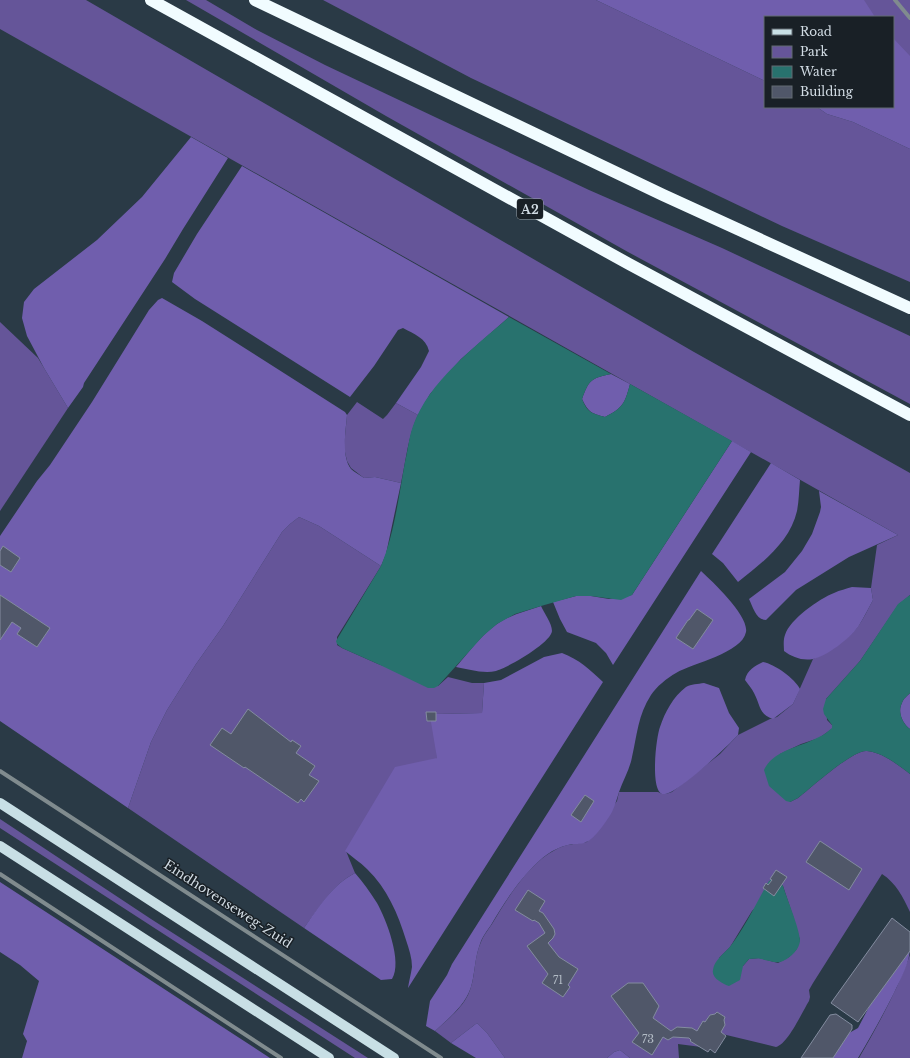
<svg xmlns="http://www.w3.org/2000/svg" width="910" height="1058" viewBox="0 0 910 1058" font-family="'Libre Baskerville',serif">
	<style>
		.green { fill: #655599; fill-rule: evenodd }
		.forest { fill: #705ead }
		.water { fill: #28726e }
		.building { fill: #505769; stroke: #838c9f }
		.lines { fill: none; stroke-linecap: round; stroke-linejoin: round }
		.street { stroke: #808b8e; stroke-width: 4 }
		.primary { stroke: #c8dfe5; stroke-width: 10 }
		.highway { stroke: #f1fcff; stroke-width: 12 }
		.labels { text-anchor: middle; dominant-baseline: central; stroke-width: 3; stroke-linejoin: round; paint-order: stroke }
		.number-label { font-size: 11px; fill: #b1bac4 }
		.shield { fill: #192026; stroke: #9aa3aa; stroke-width: 1 }
		.shield-label { font-size: 12px; font-weight: bold; fill: #d1dbe3 }
		.street-label { font-size: 13px; fill: #d1dbe3; stroke: #192026 }
	</style>
	<rect width="100%" height="100%" fill="#2a3a46"/>
	<!-- green -->
	<g class="green">
		<path d="M 0,0 L 86,0 L 694,352 L 910,473 L 910,595 L 898,605 L 860,661 L 826,699 L 827,720 L 832,725 L 833,728 L 819,738 L 801,744 L 780,754 L 790,802 L 798,798 C 810,789 853,749 867,751 C 882,752 898,765 910,774 L 910,912 C 903,897 896,883 882,874 L 813,983 L 809,990 L 810,997 L 809,1001 C 802,1012 788,1044 776,1047 L 718,1033 L 709,1048 L 678,1044 L 679,1058 L 630,1058 L 620,1050 L 614,1052 L 607,1058 L 505,1058 L 487,1033 L 477,1023 L 451,1043 L 435,1031 C 446,1021 461,1009 468,995 C 476,979 473,959 481,942 C 483,936 488,930 492,924 C 507,899 528,864 555,850 C 565,844 576,844 587,842 L 617,801 L 619,792 L 658,792 C 663,795 667,794 672,792 L 720,754 L 738,735 L 770,719 L 777,717 L 793,704 L 813,659 C 829,651 845,642 857,628 C 863,620 868,609 873,600 L 871,588 L 877,545 L 898,535 L 0,29 ZM 780,882 L 783,886 L 793,916 L 800,940 L 796,950 L 789,957 L 778,963 L 759,958 L 749,959 L 743,966 L 719,958 L 730,947 L 752,911 Z"/>
		<path d="M 186,0 L 206,0 L 257,30 L 325,65 L 589,190 L 722,248 L 910,336 L 910,404 L 628,252 L 386,116 Z"/>
		<path d="M 323,0 L 596,0 L 765,81 L 765,107 L 817,107 L 827,114 L 853,122 L 910,149 L 910,282 L 782,226 L 471,78 Z"/>
		<path d="M 632,0 L 910,0 L 910,95 L 893,89 L 893,17 L 765,17 Z"/>
		<path d="M 0,322 L 38,358 L 68,408 L 0,511 Z"/>
		<path d="M 357,402 L 383,419 L 387,415 L 396,403 L 418,415 C 408,436 406,460 401,483 L 375,477 L 364,478 L 351,468 L 347,461 L 344,447 L 347,415 Z"/>
		<path d="M 299,517 L 319,526 L 381,566 L 337,637 L 337,645 L 342,648 L 378,664 L 438,686 L 448,677 L 472,683 L 484,683 L 482,713 L 436,714 L 437,758 L 346,851 L 355,873 C 332,885 319,908 304,928 L 128,808 L 151,742 L 167,710 L 196,664 L 223,626 L 282,532 L 290,524 Z"/>
		<path d="M 0,819 L 151,919 L 368,1058 L 355,1058 L 0,828 Z"/>
		<path d="M 910,955 L 910,1058 L 859,1058 C 878,1025 897,991 910,955 Z"/>
	</g>
	<!-- forest -->
	<g class="forest">
		<path d="M 596,0 L 864,0 L 875,17 L 765,17 L 765,81 Z"/>
		<path d="M 893,38 L 910,56 L 910,149 L 853,122 L 827,114 L 817,107 L 893,107 Z"/>
		<path d="M 191,137 L 228,158 L 183,229 L 165,259 L 84,383 L 83,387 L 68,408 L 44,368 L 27,336 L 22,318 L 24,302 L 34,289 L 97,240 L 142,197 Z"/>
		<path d="M 242,166 L 509,317 L 461,359 L 430,394 L 418,415 L 396,403 L 421,367 L 429,351 C 426,338 414,334 403,328 L 398,330 L 374,366 L 350,397 L 195,299 L 172,282 L 174,273 L 197,234 Z"/>
		<path d="M 162,298 L 202,321 L 345,412 L 347,415 C 346,429 341,457 351,469 C 354,472 360,475 364,478 L 375,477 L 401,483 L 386,554 L 381,566 L 319,526 L 299,517 L 290,524 L 282,532 L 223,626 L 196,664 L 167,710 L 151,742 L 128,808 L 0,721 L 0,536 L 37,481 L 50,465 L 92,402 L 149,310 L 158,300 Z"/>
		<path d="M 611,374 L 630,384 C 625,403 623,408 605,417 C 591,413 589,413 582,399 C 589,380 591,378 611,374 Z"/>
		<path d="M 732,441 L 751,452 L 613,665 L 606,653 L 596,643 L 567,632 L 560,619 L 553,602 L 576,596 L 591,596 L 609,599 L 632,595 Z"/>
		<path d="M 771,463 L 800,480 C 799,490 799,501 797,511 C 790,542 762,563 738,582 L 723,563 L 712,554 Z"/>
		<path d="M 819,491 L 898,535 L 849,557 L 796,590 L 766,620 C 756,620 753,607 749,599 L 785,572 L 802,551 L 812,534 L 820,512 L 821,507 Z"/>
		<path d="M 701,571 C 713,582 749,616 746,632 C 742,653 693,663 676,673 C 667,678 656,687 651,695 C 638,715 637,735 632,757 C 630,769 623,780 619,792 C 617,799 615,805 612,812 C 608,819 594,840 586,842 C 581,845 574,843 568,845 C 553,848 540,859 530,870 C 515,886 502,906 491,925 C 487,931 482,937 480,944 C 475,957 475,970 472,983 C 468,1003 449,1018 435,1031 L 426,1026 L 430,1001 L 447,975 L 452,964 Z"/>
		<path d="M 852,587 L 871,588 L 873,600 C 868,609 863,619 858,627 C 849,639 827,656 813,659 C 802,661 792,657 784,651 C 784,646 783,640 785,635 C 790,619 819,599 834,593 C 840,590 846,589 852,587 Z"/>
		<path d="M 541,606 C 544,613 552,623 552,631 C 551,643 507,668 496,671 C 483,674 468,669 456,667 C 469,652 481,635 497,624 C 510,615 526,611 541,606 Z"/>
		<path d="M 562,653 C 580,660 589,669 603,682 L 408,988 C 409,981 411,974 412,967 C 412,958 409,949 406,940 C 398,914 387,888 367,869 C 360,862 352,857 345,851 L 395,767 L 437,758 L 430,716 L 436,714 L 482,713 L 484,683 L 501,680 L 544,657 Z"/>
		<path d="M 763,662 C 775,664 795,679 800,689 L 793,704 L 773,719 C 759,715 760,704 754,693 C 752,689 748,684 745,680 C 747,670 755,666 763,662 Z"/>
		<path d="M 704,683 L 719,688 L 729,713 L 739,728 L 738,735 C 727,747 678,793 665,794 C 649,797 656,737 660,727 C 665,712 673,697 686,687 C 691,684 698,684 704,683 Z"/>
		<path d="M 910,693 L 910,729 C 903,724 897,712 902,703 C 903,699 907,696 910,693 Z"/>
		<path d="M 355,873 C 363,882 370,892 377,903 C 386,919 403,962 392,979 L 381,980 L 304,928 C 318,908 332,885 355,873 Z"/>
		<path d="M 0,882 L 270,1058 L 22,1058 L 27,1041 L 23,1034 L 39,981 L 20,965 L 0,952 Z"/>
		<path d="M 910,946 C 910,963 901,978 894,993 C 883,1015 871,1036 858,1058 L 804,1058 L 858,1028 L 870,1005 Z"/>
		<path d="M 477,1023 L 487,1033 L 505,1058 L 476,1058 L 451,1043 Z"/>
		<path d="M 620,1050 L 630,1058 L 607,1058 L 614,1052 Z"/>
	</g>
	<!-- water -->
	<g class="water">
		<path d="M 509,317 L 611,374 C 591,378 589,380 582,399 C 588,413 591,413 605,417 C 623,408 625,403 630,384 L 732,441 L 632,595 L 621,600 L 591,596 L 576,596 L 541,606 L 515,614 L 497,624 L 483,636 L 438,686 L 434,688 L 428,688 L 378,664 L 342,648 L 337,644 L 336,641 L 381,566 C 394,535 399,495 405,462 C 408,450 409,437 413,426 C 429,381 475,347 509,317 Z"/>
		<path d="M 910,595 L 910,693 C 907,696 903,699 902,703 C 897,712 903,724 910,729 L 910,774 C 898,765 882,752 867,751 C 853,749 810,789 798,798 L 790,802 L 786,801 L 769,786 L 764,770 C 773,750 801,747 819,737 C 824,735 828,731 832,728 L 832,725 L 824,714 L 823,709 L 826,699 L 860,661 L 898,604 Z"/>
		<path d="M 771,880 L 780,882 L 783,886 C 787,899 799,927 800,940 C 800,950 788,960 780,962 C 774,963 767,960 761,959 C 757,958 753,959 749,959 L 743,966 L 740,980 L 729,986 C 723,984 711,978 713,970 C 714,961 723,954 729,948 C 745,928 756,903 769,881 Z"/>
	</g>
	<!-- building -->
	<g class="building">
		<path d="M 3,546 L 20,558 L 11,572 L 0,565 L 0,551 Z"/>
		<path d="M 0,595 L 50,628 L 37,647 L 17,634 L 21,628 L 12,622 L 0,640 Z"/>
		<path d="M 697,609 L 713,620 L 693,649 L 676,638 L 688,620 L 689,620 Z"/>
		<path d="M 248,709 L 291,742 L 292,740 L 301,746 L 296,753 L 315,766 L 309,775 L 319,781 L 304,802 L 301,799 L 298,803 L 245,767 L 244,768 L 210,745 L 222,728 L 231,734 Z"/>
		<path d="M 426,712 L 436,712 L 436,721 L 427,721 Z"/>
		<path d="M 585,795 L 594,801 L 581,822 L 571,815 Z"/>
		<path d="M 820,841 L 862,869 L 849,890 L 806,862 Z"/>
		<path d="M 776,870 L 787,877 L 774,896 L 763,888 L 766,883 L 768,885 L 772,880 L 770,879 Z"/>
		<path d="M 528,890 L 545,901 L 539,911 L 543,913 L 554,929 L 555,934 L 553,938 L 548,943 L 559,957 L 578,969 L 568,985 L 570,987 L 563,997 L 542,983 L 548,974 L 527,946 L 545,933 L 539,923 L 534,920 L 533,921 L 515,910 Z"/>
		<path d="M 892,918 L 910,932 L 910,951 L 858,1022 L 831,1003 Z"/>
		<path d="M 628,983 L 643,983 L 659,1006 L 653,1018 L 671,1031 L 677,1027 L 692,1028 L 697,1031 L 703,1021 L 705,1022 L 710,1015 L 715,1014 L 717,1012 L 725,1017 L 724,1020 L 725,1025 L 721,1032 L 726,1036 L 715,1053 L 710,1049 L 708,1052 L 690,1041 L 691,1040 L 689,1038 L 673,1037 L 668,1040 L 663,1037 L 652,1055 L 632,1042 L 639,1033 L 611,996 Z"/>
		<path d="M 836,1014 L 852,1025 L 852,1029 L 833,1058 L 801,1058 L 830,1015 Z"/>
	</g>
	<g class="lines">
		<!-- street -->
		<g class="street">
			<path d="M 895,0 L 910,18"/>
			<path d="M 0,771 L 441,1058"/>
			<path d="M 0,874 L 281,1058"/>
		</g>
		<!-- primary -->
		<g class="primary">
			<path d="M 0,803 L 394,1058"/>
			<path d="M 0,846 L 329,1058"/>
		</g>
		<!-- highway -->
		<g class="highway">
			<path d="M 151,0 L 629,264 L 910,415"/>
			<path d="M 255,0 L 663,195 L 910,308"/>
		</g>
	</g>
	<g class="labels">
		<!-- number labels -->
		<g class="number-label">
			<text x="558" y="980">71</text>
			<text x="648" y="1039">73</text>
		</g>
		<!-- shield labels -->
		<rect class="shield" x="517" y="199" width="26" height="20" rx="3"/>
		<g class="shield-label">
			<text x="530" y="209">A2</text>
		</g>
		<!-- street labels -->
		<g class="street-label">
			<text transform="translate(228 904) rotate(33)">Eindhovenseweg-Zuid</text>
		</g>
	</g>
	<!-- legend -->
	<rect x="764" y="16" width="130" height="92" fill="#192026" stroke="#636b72"/>
	<rect x="772" y="29" width="20" height="6" fill="#c8dfe5" stroke="#636b72"/>
	<text x="800" y="36" font-size="12" fill="#d1dbe3">Road</text>
	<rect x="772" y="46" width="20" height="12" fill="#655599" stroke="#636b72"/>
	<text x="800" y="56" font-size="12" fill="#d1dbe3">Park</text>
	<rect x="772" y="66" width="20" height="12" fill="#28726e" stroke="#636b72"/>
	<text x="800" y="76" font-size="12" fill="#d1dbe3">Water</text>
	<rect x="772" y="86" width="20" height="12" fill="#505769" stroke="#636b72"/>
	<text x="800" y="96" font-size="12" fill="#d1dbe3">Building</text>
</svg>
